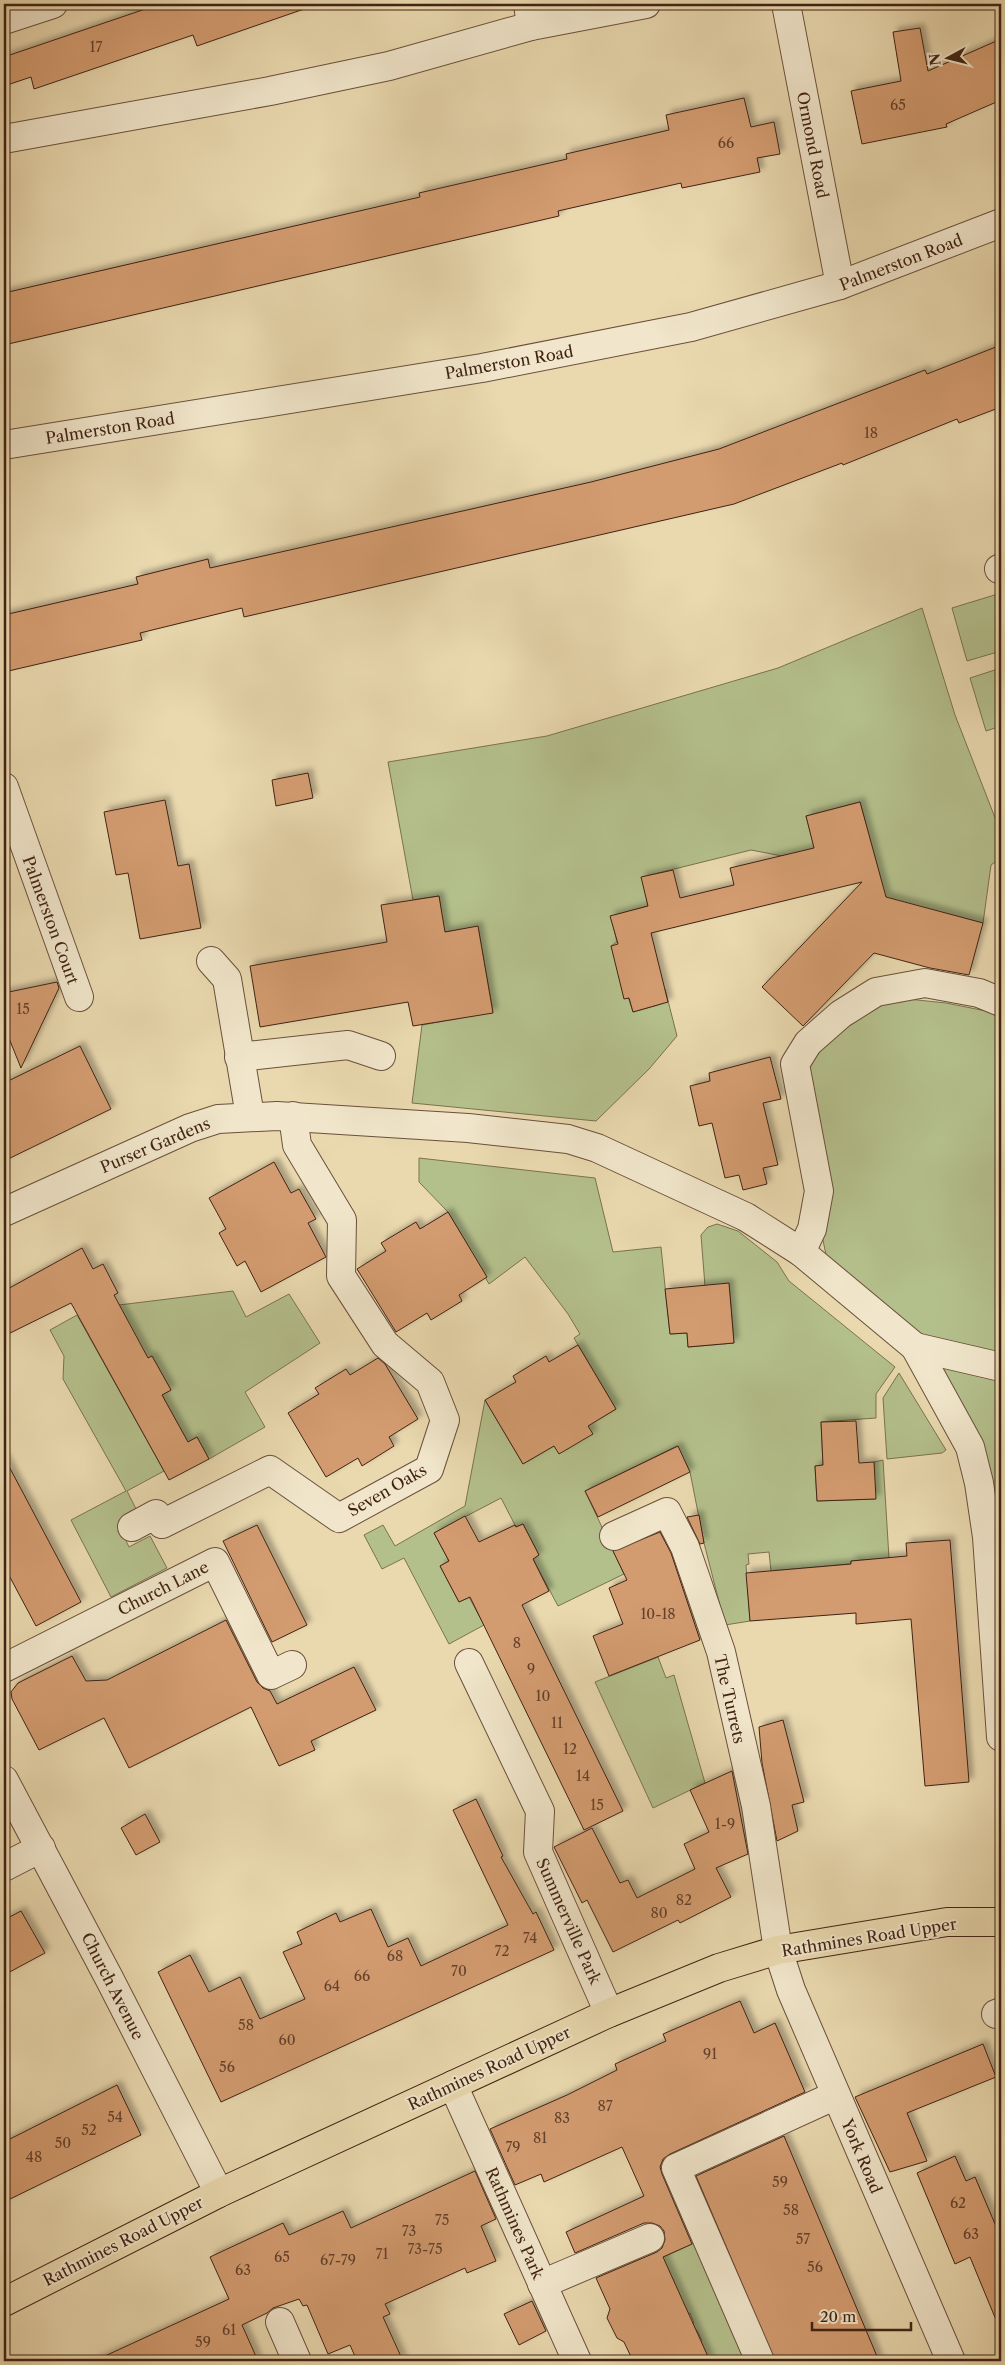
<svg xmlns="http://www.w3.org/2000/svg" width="1005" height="2365" viewBox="0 0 1005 2365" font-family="'Libre Caslon Text',serif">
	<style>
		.green { fill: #b4c08c; stroke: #7a7250 }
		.building { fill: #d39c70; stroke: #402315; filter: url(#shadow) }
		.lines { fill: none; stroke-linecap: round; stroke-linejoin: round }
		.minor-casing { stroke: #6a503c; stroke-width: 30 }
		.major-casing { stroke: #402315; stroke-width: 30 }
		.minor { stroke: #f1e6cb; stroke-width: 28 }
		.major { stroke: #ead9af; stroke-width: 28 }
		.labels { text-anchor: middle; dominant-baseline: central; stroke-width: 4; stroke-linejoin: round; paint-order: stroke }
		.number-label { font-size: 14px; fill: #65412c }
		.street-label { font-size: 16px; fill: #402315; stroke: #f1e6cb }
	</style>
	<defs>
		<filter id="shadow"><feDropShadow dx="4.5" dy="-4.5" stdDeviation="2.5" flood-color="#0004"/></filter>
	</defs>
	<rect width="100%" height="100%" fill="#ead9af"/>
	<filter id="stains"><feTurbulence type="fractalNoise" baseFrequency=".004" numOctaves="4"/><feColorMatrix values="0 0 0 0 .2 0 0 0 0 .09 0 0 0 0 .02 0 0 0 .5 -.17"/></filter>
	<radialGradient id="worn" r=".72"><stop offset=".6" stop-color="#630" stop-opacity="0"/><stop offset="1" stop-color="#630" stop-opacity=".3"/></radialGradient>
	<!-- green -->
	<g class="green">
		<path d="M 1001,593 L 1001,651 L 967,661 L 952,608 Z"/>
		<path d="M 922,608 L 955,715 L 1001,833 L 1001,858 L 991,865 L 983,923 L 902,902 L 900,910 L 875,886 L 881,880 L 860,802 L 806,816 L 815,849 L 782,856 L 751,850 L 642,877 L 648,906 L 611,916 L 617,942 L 611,946 L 633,1012 L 661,1004 L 657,990 L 665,989 L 677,1036 L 649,1069 L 596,1121 L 412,1103 L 422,1025 L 493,1012 L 478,927 L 444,932 L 439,896 L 413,900 L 388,762 L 547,736 L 778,668 Z"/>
		<path d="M 1001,668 L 1001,726 L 986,731 L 970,678 Z"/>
		<path d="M 908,999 L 946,1003 L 1001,1014 L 1001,1359 L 945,1348 L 908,1329 L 828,1264 L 821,1231 L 807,1069 L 820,1047 L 871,1004 Z"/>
		<path d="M 419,1158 L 595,1178 L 613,1252 L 661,1247 L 670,1334 L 687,1333 L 688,1347 L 734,1343 L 729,1284 L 705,1286 L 701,1235 L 708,1227 L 717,1224 L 738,1231 L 777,1262 L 789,1281 L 895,1367 L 876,1394 L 876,1418 L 821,1422 L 823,1465 L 815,1466 L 817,1501 L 875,1499 L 874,1462 L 883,1460 L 889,1558 L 851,1561 L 851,1564 L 771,1571 L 769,1552 L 748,1554 L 749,1564 L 746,1565 L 750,1621 L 725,1625 L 704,1543 L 690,1472 L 677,1446 L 585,1491 L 624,1574 L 558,1606 L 533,1559 L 539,1555 L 523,1524 L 516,1527 L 501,1498 L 434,1533 L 449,1561 L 440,1566 L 459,1602 L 469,1597 L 484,1625 L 449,1644 L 404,1558 L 382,1569 L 364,1535 L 383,1525 L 395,1546 L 465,1506 L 485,1400 L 523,1464 L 616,1409 L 574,1338 L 580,1334 L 568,1314 L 525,1257 L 489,1284 L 448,1212 L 419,1182 Z"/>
		<path d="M 233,1291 L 246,1317 L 289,1294 L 320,1343 L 245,1392 L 265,1427 L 209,1459 L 197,1437 L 188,1442 L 162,1395 L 171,1390 L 152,1356 L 144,1361 L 119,1305 Z"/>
		<path d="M 77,1315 L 164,1471 L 127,1491 L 138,1513 L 118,1524 L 129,1547 L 150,1536 L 167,1568 L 111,1597 L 71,1520 L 126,1491 L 63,1379 L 64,1356 L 50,1330 Z"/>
		<path d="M 931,1358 L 1001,1375 L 1001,1523 L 989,1469 Z"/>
		<path d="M 899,1373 L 946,1450 L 942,1453 L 887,1459 L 883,1398 Z"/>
		<path d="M 658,1657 L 666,1678 L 674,1675 L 705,1783 L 653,1808 L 595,1682 Z"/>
		<path d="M 696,2242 L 750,2361 L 707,2361 L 699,2343 L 702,2341 L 697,2330 L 693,2331 L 691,2325 L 694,2323 L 690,2313 L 686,2314 L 673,2279 L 661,2258 Z"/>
	</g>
	<!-- building -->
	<g class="building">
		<path d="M 160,4 L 306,4 L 307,8 L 197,46 L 193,35 L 34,89 L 31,77 L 4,86 L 4,57 Z"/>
		<path d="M 920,28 L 928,71 L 1001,39 L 1001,100 L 946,124 L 947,127 L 862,144 L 851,91 L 901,81 L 893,32 Z"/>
		<path d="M 744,98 L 751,127 L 774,122 L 780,154 L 757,158 L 760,172 L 682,188 L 681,183 L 558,211 L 559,216 L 4,345 L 4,293 L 420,197 L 419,193 L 567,159 L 566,154 L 669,130 L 666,115 Z"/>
		<path d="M 1001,345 L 1001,407 L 959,423 L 957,419 L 843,465 L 842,463 L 734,504 L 244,617 L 242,608 L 140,633 L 142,640 L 4,672 L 4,615 L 138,584 L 136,577 L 208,559 L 210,568 L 591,482 L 719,449 L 925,370 L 927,374 Z"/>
		<path d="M 308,773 L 313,798 L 276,806 L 272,780 Z"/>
		<path d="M 165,800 L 178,866 L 189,864 L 201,928 L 140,939 L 128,873 L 116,875 L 104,812 Z"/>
		<path d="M 860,802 L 886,897 L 983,923 L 969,975 L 930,968 L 874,953 L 803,1026 L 762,987 L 862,882 L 651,933 L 668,1002 L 633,1012 L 629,998 L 624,999 L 611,946 L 618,944 L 610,916 L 648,906 L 641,877 L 673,870 L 680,898 L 734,885 L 730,868 L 814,848 L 806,816 Z"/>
		<path d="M 439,896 L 445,932 L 478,926 L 493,1013 L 413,1026 L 408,1002 L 260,1027 L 250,966 L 387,942 L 381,905 Z"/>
		<path d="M 57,982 L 59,988 L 21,1068 L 4,1026 L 4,993 Z"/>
		<path d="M 80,1046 L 111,1109 L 4,1161 L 4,1083 Z"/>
		<path d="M 770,1057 L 781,1099 L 763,1103 L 778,1165 L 763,1168 L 767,1184 L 743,1190 L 739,1175 L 725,1178 L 712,1123 L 699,1126 L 690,1086 L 710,1081 L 709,1073 Z"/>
		<path d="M 274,1162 L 291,1193 L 299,1189 L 316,1219 L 308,1223 L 326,1257 L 261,1292 L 245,1261 L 237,1266 L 219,1233 L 226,1229 L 209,1198 Z"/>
		<path d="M 448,1212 L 487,1277 L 459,1295 L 462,1301 L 431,1320 L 427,1313 L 396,1332 L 357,1269 L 386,1251 L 381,1243 L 416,1222 L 420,1229 Z"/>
		<path d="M 82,1248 L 93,1269 L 103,1264 L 118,1293 L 114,1295 L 148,1358 L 152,1356 L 171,1390 L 162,1395 L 188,1442 L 197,1437 L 209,1459 L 169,1480 L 71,1303 L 4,1336 L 4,1291 Z"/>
		<path d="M 729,1283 L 734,1343 L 688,1347 L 687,1333 L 670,1334 L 665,1289 Z"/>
		<path d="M 578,1345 L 616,1409 L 588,1426 L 593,1434 L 559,1454 L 554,1446 L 523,1464 L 485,1400 L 516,1382 L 513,1376 L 546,1356 L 549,1362 Z"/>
		<path d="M 378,1358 L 385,1364 L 418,1419 L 389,1437 L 394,1446 L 362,1466 L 358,1458 L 326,1477 L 288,1413 L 319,1394 L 315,1388 L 346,1369 L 350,1375 Z"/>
		<path d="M 856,1421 L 859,1463 L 874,1462 L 876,1499 L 817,1501 L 815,1466 L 823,1465 L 821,1422 Z"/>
		<path d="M 678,1446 L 690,1472 L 598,1517 L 585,1491 Z"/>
		<path d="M 4,1457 L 81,1602 L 36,1626 L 4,1566 Z"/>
		<path d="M 699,1515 L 704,1543 L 700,1544 L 687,1517 Z"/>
		<path d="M 465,1516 L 479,1542 L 515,1525 L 516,1527 L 523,1524 L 539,1555 L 533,1559 L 549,1591 L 522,1605 L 623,1811 L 584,1830 L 470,1597 L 459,1602 L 440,1566 L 449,1561 L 434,1533 Z"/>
		<path d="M 257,1525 L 307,1625 L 272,1642 L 223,1541 Z"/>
		<path d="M 660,1532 L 671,1553 L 700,1640 L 609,1676 L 593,1636 L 623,1624 L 609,1588 L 627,1580 L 613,1551 Z"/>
		<path d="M 950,1540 L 969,1782 L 925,1786 L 911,1619 L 856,1624 L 856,1613 L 750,1621 L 746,1573 L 851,1564 L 851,1561 L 907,1556 L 906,1543 Z"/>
		<path d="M 226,1620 L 257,1682 L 263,1688 L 270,1691 L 277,1704 L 354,1667 L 376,1710 L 311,1741 L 315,1750 L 279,1766 L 251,1707 L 129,1768 L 104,1718 L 39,1750 L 12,1699 L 11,1692 L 18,1683 L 72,1656 L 86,1681 L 107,1680 Z"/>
		<path d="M 783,1720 L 804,1802 L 792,1805 L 798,1831 L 777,1841 L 762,1763 L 759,1727 Z"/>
		<path d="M 732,1771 L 748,1854 L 716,1868 L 731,1897 L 680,1923 L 678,1920 L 613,1952 L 587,1900 L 582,1903 L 554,1847 L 592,1828 L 620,1883 L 628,1880 L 637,1898 L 695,1869 L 684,1844 L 709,1832 L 690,1790 Z"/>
		<path d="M 476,1799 L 503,1856 L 501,1857 L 533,1914 L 536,1912 L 554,1950 L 221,2102 L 158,1972 L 190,1955 L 209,1992 L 240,1977 L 260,2019 L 305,1999 L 283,1952 L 302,1944 L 297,1932 L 336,1913 L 340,1922 L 371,1909 L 388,1947 L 408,1938 L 421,1966 L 508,1925 L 453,1810 Z"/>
		<path d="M 145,1814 L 160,1842 L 136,1855 L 121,1828 Z"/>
		<path d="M 21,1911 L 45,1953 L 4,1975 L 4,1920 Z"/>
		<path d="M 740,2001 L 754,2033 L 775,2023 L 805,2092 L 670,2154 L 663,2159 L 660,2167 L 662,2174 L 692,2244 L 663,2257 L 710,2361 L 633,2361 L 624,2342 L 617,2338 L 607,2318 L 610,2309 L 596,2278 L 657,2252 L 662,2248 L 665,2240 L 664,2231 L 660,2226 L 652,2223 L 644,2223 L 575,2253 L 566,2232 L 644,2196 L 622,2147 L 544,2182 L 541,2174 L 515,2185 L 490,2129 L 567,2095 L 617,2070 L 615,2064 L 666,2041 L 663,2034 Z"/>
		<path d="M 983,2044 L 996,2077 L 907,2113 L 927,2161 L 890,2172 L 855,2097 Z"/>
		<path d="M 117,2085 L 141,2135 L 4,2202 L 4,2142 Z"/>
		<path d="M 784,2136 L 830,2245 L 879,2361 L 775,2361 L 696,2176 Z"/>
		<path d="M 955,2156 L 966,2181 L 975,2177 L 1001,2238 L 1001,2332 L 970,2257 L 955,2264 L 917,2173 Z"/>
		<path d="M 475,2171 L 496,2219 L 481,2226 L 496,2261 L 467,2273 L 465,2268 L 385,2304 L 390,2314 L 383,2317 L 403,2361 L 357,2361 L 350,2345 L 328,2354 L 307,2305 L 303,2306 L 299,2299 L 273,2308 L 267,2313 L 242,2325 L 258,2361 L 94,2361 L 229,2299 L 210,2257 L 283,2223 L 289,2235 L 343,2211 L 351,2228 Z"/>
		<path d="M 532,2301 L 546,2331 L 519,2345 L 504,2314 Z"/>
	</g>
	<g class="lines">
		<!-- minor casing -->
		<g class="minor-casing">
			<g id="minor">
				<path d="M 528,4 L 531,26"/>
				<path d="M 786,4 L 840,285"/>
				<path d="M 4,20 L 53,4"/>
				<path d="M 4,139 L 270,91 L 389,66 L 531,26 L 646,4"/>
				<path d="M 4,445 L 482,368 L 691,327 L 840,285 L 1001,223"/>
				<path d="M 999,569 L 1001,568"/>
				<path d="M 4,787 L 79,997"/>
				<path d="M 211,961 L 227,979 L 250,1116"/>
				<path d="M 239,1057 L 348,1045 L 381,1056"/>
				<path d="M 4,1212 L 190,1128 L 218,1119 L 277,1116 L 468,1128 L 568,1139 L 597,1148 L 746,1217 L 801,1252 L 915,1347 L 970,1447 L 979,1483 L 987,1537 L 1001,1737"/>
				<path d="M 801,1252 L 812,1229 L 819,1191 L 795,1064 L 808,1043 L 841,1014 L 876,992 L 925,983 L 979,993 L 1001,1002"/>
				<path d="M 915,1347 L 1001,1367"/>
				<path d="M 132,1527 L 156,1514 L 162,1524 L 270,1470 L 339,1518 L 429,1469 L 445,1420 L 430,1382 L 385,1344 L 341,1276 L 342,1220 L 297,1145 L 293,1116"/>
				<path d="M 614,1536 L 667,1512 L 685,1547 L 721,1652 L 756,1806 L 778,1950 L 791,1990 L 951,2361"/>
				<path d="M 469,1663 L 540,1811 L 538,1852 L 609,2013"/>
				<path d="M 4,1668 L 215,1562 L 271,1675 L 292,1665"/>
				<path d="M 4,1780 L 109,1978 L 219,2193"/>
				<path d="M 4,1867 L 41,1848"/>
				<path d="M 996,2014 L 1001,2012"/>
				<path d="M 453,2085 L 577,2361"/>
				<path d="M 542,2284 L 650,2238"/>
				<path d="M 280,2322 L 297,2361"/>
				<path d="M 760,2361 L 676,2168 L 836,2095"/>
			</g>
		</g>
		<!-- major casing -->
		<g class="major-casing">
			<path id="major" d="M 4,2302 L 219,2193 L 609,2013 L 719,1968 L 778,1950 L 947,1922 L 1001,1922"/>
		</g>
		<!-- minor -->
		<use href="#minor" class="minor"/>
		<!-- major -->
		<use href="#major" class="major"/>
	</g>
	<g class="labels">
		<!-- number labels -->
		<g class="number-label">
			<text x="96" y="47">17</text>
			<text x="898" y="105">65</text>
			<text x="726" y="143">66</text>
			<text x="871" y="433">18</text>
			<text x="23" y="1009">15</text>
			<text x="658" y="1614">10-18</text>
			<text x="517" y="1643">8</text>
			<text x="531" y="1669">9</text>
			<text x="543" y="1696">10</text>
			<text x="557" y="1723">11</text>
			<text x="570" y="1749">12</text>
			<text x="583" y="1776">14</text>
			<text x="597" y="1805">15</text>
			<text x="725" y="1824">1-9</text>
			<text x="684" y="1900">82</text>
			<text x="659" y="1913">80</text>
			<text x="530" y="1938">74</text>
			<text x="502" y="1951">72</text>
			<text x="395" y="1956">68</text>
			<text x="459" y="1971">70</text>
			<text x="362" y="1976">66</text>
			<text x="332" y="1986">64</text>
			<text x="246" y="2025">58</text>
			<text x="287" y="2040">60</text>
			<text x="710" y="2054">91</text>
			<text x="227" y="2067">56</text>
			<text x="605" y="2106">87</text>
			<text x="115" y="2117">54</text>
			<text x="562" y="2118">83</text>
			<text x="89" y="2130">52</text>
			<text x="540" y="2138">81</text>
			<text x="63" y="2143">50</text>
			<text x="513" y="2147">79</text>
			<text x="34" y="2157">48</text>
			<text x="780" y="2182">59</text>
			<text x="958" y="2203">62</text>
			<text x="791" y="2210">58</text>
			<text x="442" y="2220">75</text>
			<text x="409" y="2231">73</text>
			<text x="971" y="2234">63</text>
			<text x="803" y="2239">57</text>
			<text x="425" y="2249">73-75</text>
			<text x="382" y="2254">71</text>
			<text x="282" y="2257">65</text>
			<text x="338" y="2260">67-79</text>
			<text x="815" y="2267">56</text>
			<text x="243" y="2270">63</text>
			<text x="229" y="2330">61</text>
			<text x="203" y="2342">59</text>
		</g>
		<!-- street labels -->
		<g class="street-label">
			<text transform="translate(813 145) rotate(79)">Ormond Road</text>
			<text transform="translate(901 262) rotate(-21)">Palmerston Road</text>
			<text transform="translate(509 362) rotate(-10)">Palmerston Road</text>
			<text transform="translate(110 428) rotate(-9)">Palmerston Road</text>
			<text transform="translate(51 920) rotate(70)">Palmerston Court</text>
			<text transform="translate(155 1145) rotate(-23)">Purser Gardens</text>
			<text transform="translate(387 1490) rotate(-30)">Seven Oaks</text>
			<text transform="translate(163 1588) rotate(-27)">Church Lane</text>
			<text transform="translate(730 1699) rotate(77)">The Turrets</text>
			<text transform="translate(569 1921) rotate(66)">Summerville Park</text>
			<text transform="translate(869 1937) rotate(-9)">Rathmines Road Upper</text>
			<text transform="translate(113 1986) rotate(63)">Church Avenue</text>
			<text transform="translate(489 2068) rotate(-25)">Rathmines Road Upper</text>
			<text transform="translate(862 2156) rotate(67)">York Road</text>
			<text transform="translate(515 2223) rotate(66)">Rathmines Park</text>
			<text transform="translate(123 2241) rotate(-27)">Rathmines Road Upper</text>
		</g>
	</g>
	<!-- margin -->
	<rect width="1005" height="2365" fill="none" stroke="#ead9af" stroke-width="20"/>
	<rect x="5" y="5" width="995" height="2355" fill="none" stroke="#402315" stroke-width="2.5"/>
	<rect x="10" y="10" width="985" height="2345" fill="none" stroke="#402315"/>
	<!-- north arrow -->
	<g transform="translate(948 58) rotate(263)" stroke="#f1e6cb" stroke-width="4" paint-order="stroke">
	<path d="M0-4L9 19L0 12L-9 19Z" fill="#402315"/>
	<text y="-8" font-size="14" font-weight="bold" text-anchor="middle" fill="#402315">N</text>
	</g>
	<!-- scale -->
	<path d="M812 2322v8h99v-8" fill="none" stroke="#402315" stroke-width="2.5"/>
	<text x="820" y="2322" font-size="15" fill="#402315" stroke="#f1e6cb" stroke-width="4" paint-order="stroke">20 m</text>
	<rect width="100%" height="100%" filter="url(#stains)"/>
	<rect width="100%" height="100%" fill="url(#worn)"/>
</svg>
